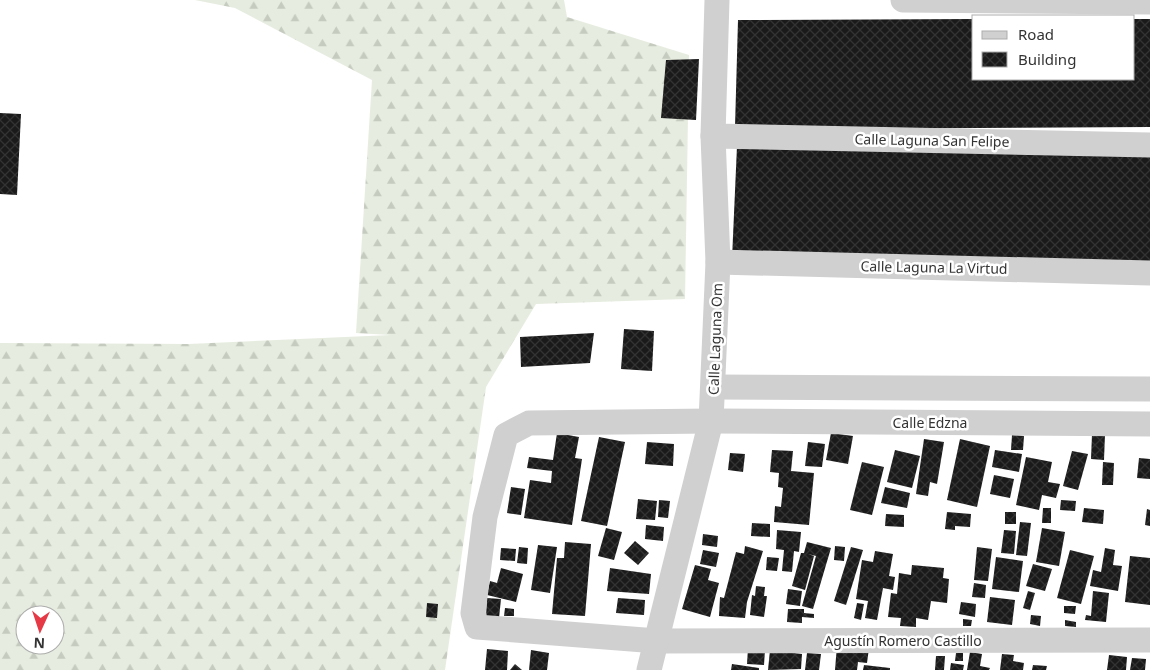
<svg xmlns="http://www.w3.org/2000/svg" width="1150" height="670" viewBox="0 0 1150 670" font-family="'Noto Sans',sans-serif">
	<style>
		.forest { fill: url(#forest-firs); fill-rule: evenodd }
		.building { fill: url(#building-cross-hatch) }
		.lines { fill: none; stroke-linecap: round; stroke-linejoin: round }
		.minor { stroke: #d0d0d0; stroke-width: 25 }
		.labels { text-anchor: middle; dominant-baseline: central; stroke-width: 5; stroke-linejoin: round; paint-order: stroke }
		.street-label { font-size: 14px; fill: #333; stroke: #fff }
	</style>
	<defs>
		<pattern id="forest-firs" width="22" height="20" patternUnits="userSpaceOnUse" patternTransform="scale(1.25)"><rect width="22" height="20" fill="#e6ecdf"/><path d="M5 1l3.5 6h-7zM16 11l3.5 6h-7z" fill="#c6cbc0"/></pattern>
		<pattern id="building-cross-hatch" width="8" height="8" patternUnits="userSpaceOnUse" patternTransform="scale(1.25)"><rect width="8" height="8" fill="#1a1a1a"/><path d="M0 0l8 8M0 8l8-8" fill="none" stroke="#333"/></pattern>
	</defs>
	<rect width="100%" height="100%" fill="#fff"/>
	<!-- forest -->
	<path class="forest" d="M 195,0 L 564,0 L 567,17 L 689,55 L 685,299 L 536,304 L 486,387 L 445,670 L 0,670 L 0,343 L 189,344 L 391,335 L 356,333 L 372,80 L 235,8 ZM 25,615 L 55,615 L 55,645 L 25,645 Z"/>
	<!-- building -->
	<g class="building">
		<path d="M 974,19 L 974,79 L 1134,79 L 1134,19 L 1150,19 L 1150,127 L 819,129 L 735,127 L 738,20 Z"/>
		<path d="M 699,59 L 696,120 L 661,118 L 666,60 Z"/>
		<path d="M 0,113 L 21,114 L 17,195 L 0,194 Z"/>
		<path d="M 737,146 L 1150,150 L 1150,265 L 732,259 Z"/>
		<path d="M 624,329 L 654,331 L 652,371 L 621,369 Z"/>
		<path d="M 594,333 L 590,363 L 521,367 L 520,337 Z"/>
		<path d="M 557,433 L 579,437 L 575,458 L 582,459 L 572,525 L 524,518 L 530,480 L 551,483 L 552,471 L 527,468 L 529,457 L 553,460 Z"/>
		<path d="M 831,433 L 853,436 L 848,464 L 826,460 Z"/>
		<path d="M 1092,434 L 1105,434 L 1104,460 L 1091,459 Z"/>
		<path d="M 1012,435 L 1024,436 L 1023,450 L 1011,450 Z"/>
		<path d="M 599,437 L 625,442 L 607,526 L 581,521 Z"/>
		<path d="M 924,439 L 944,442 L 937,484 L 930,482 L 928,496 L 916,494 Z"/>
		<path d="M 960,439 L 990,446 L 977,507 L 947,500 Z"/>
		<path d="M 647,442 L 674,444 L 673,466 L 645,464 Z"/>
		<path d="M 808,442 L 825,444 L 822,467 L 805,466 Z"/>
		<path d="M 772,450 L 793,451 L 791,471 L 814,473 L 809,525 L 774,522 L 775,506 L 781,507 L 783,488 L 778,487 L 779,473 L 770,472 Z"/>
		<path d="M 895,450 L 920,456 L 912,488 L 887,482 Z"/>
		<path d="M 995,450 L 1022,454 L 1019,472 L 992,467 Z"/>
		<path d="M 1072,451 L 1088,454 L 1078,490 L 1063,486 Z"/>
		<path d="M 730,453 L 745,454 L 743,472 L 728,470 Z"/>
		<path d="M 1026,457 L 1052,462 L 1048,482 L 1060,484 L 1056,498 L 1042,495 L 1039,510 L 1016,505 Z"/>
		<path d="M 1139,458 L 1150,459 L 1150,479 L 1137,478 Z"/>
		<path d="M 862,462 L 884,467 L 872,515 L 850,510 Z"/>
		<path d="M 1103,462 L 1114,463 L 1113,485 L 1102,485 Z"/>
		<path d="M 994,475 L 1014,479 L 1010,498 L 990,494 Z"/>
		<path d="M 511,487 L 525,489 L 521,515 L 507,513 Z"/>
		<path d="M 885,487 L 910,493 L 907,508 L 881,503 Z"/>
		<path d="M 638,499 L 657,501 L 655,520 L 636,519 Z"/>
		<path d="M 659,500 L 670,501 L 668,518 L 658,517 Z"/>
		<path d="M 1061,500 L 1076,501 L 1075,511 L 1060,510 Z"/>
		<path d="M 1043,508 L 1051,508 L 1051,523 L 1042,523 Z"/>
		<path d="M 1084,508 L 1104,510 L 1103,524 L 1082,522 Z"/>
		<path d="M 1147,509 L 1150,510 L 1150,526 L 1145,525 Z"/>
		<path d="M 947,512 L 971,514 L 970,527 L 955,526 L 955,530 L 945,529 Z"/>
		<rect x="1005" y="512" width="11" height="12"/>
		<path d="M 886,514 L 904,515 L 904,527 L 885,526 Z"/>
		<path d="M 1020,522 L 1031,523 L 1027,556 L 1016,555 Z"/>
		<path d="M 752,523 L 770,524 L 770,537 L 751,536 Z"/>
		<path d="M 646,525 L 664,527 L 663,541 L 645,539 Z"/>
		<path d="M 606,528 L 622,532 L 614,560 L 598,556 Z"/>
		<path d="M 1042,528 L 1065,532 L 1059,566 L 1036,562 Z"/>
		<path d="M 777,530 L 801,532 L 799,552 L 794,551 L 792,572 L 782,571 L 784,550 L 776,549 Z"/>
		<path d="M 1004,530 L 1016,531 L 1014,554 L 1001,553 Z"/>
		<path d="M 703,534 L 718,536 L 717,547 L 702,545 Z"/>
		<path d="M 635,541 L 649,553 L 638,565 L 624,553 Z"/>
		<path d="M 565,542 L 591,544 L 585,616 L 552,614 L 557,558 L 564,558 Z"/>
		<path d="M 807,542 L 831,548 L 813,609 L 802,606 L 816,556 L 808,554 L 814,556 L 805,590 L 792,586 L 801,553 L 804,553 Z"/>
		<path d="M 538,545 L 557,547 L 550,593 L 531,590 Z"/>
		<path d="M 745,546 L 763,551 L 747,602 L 745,618 L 719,616 L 720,597 L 724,598 L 736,552 L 744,554 Z"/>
		<path d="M 835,546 L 845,547 L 844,561 L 834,560 Z"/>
		<path d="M 519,547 L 528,548 L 527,564 L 517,563 Z"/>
		<path d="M 851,547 L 863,550 L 846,605 L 834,601 Z"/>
		<path d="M 977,547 L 992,549 L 988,581 L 974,580 Z"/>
		<path d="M 501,548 L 516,549 L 515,561 L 500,560 Z"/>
		<path d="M 1105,548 L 1115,550 L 1113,565 L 1122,566 L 1118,591 L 1090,586 L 1093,570 L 1101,572 Z"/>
		<path d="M 703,550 L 719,553 L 716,567 L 700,564 Z"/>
		<path d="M 1070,550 L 1094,556 L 1081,604 L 1057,598 Z"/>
		<path d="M 875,551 L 893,554 L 889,576 L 895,577 L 893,590 L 883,588 L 877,620 L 865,618 L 868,601 L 856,599 L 862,560 L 873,562 Z"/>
		<path d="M 1130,556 L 1150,558 L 1150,605 L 1125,602 Z"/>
		<path d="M 767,557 L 779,558 L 777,571 L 766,570 Z"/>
		<path d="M 996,557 L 1023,561 L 1019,592 L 992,589 Z"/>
		<path d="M 1033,564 L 1052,569 L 1045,591 L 1026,586 Z"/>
		<path d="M 695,565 L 711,569 L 708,580 L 719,583 L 710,617 L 682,609 Z"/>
		<path d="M 912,565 L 944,568 L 943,578 L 949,579 L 947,603 L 931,601 L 928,620 L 916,618 L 916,627 L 900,626 L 901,618 L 888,617 L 891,593 L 897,594 L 899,573 L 911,575 Z"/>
		<path d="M 501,568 L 523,574 L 516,602 L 487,595 L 490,581 L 497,583 Z"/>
		<path d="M 610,568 L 651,574 L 649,594 L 607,591 Z"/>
		<path d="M 974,583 L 986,585 L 985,598 L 972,597 Z"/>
		<path d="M 756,586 L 765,587 L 764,596 L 767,596 L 764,617 L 750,615 L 752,595 L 755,596 Z"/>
		<path d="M 788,589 L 802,591 L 800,606 L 786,604 Z"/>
		<path d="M 1028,591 L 1035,593 L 1030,610 L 1023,608 Z"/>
		<path d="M 1093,591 L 1109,593 L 1106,622 L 1085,620 L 1086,615 L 1091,616 Z"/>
		<path d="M 990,597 L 1015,600 L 1012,625 L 987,622 Z"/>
		<path d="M 487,598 L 501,599 L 499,618 L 486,617 Z"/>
		<path d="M 618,598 L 645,600 L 644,615 L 616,613 Z"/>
		<path d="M 961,602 L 976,604 L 975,617 L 959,614 Z"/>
		<path d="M 427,603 L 438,604 L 437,618 L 426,617 Z"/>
		<path d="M 857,603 L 864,604 L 861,620 L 854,618 Z"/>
		<path d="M 1064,606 L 1076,606 L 1075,614 L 1064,613 Z"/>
		<path d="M 505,608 L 514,609 L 514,616 L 504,616 Z"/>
		<path d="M 788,609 L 804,609 L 804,613 L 814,614 L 814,618 L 802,617 L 802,623 L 787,622 Z"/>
		<path d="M 1031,615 L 1041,616 L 1040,626 L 1030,624 Z"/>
		<path d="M 963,619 L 972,620 L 971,626 L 963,626 Z"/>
		<path d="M 1065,620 L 1076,622 L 1076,627 L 1065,626 Z"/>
		<path d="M 837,645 L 869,648 L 867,663 L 858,662 L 857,670 L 835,670 Z"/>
		<path d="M 748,648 L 765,650 L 764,665 L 747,664 Z"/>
		<path d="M 487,649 L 508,651 L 507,670 L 485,670 Z"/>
		<path d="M 531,650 L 549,653 L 547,670 L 529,670 Z"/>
		<path d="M 770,650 L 802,654 L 801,669 L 768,670 Z"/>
		<path d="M 970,652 L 982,654 L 980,666 L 990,668 L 989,670 L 967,670 Z"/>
		<path d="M 807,653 L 821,654 L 819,670 L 805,670 Z"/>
		<path d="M 956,653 L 963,653 L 963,661 L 955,661 Z"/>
		<path d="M 1002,654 L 1014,655 L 1013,661 L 1024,663 L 1023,670 L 1000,670 Z"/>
		<path d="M 1109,655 L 1127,657 L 1126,670 L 1107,670 Z"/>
		<path d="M 936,656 L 945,656 L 944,670 L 935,670 Z"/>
		<path d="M 1132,658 L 1146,659 L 1145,670 L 1130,670 Z"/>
		<path d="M 951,663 L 964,665 L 963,670 L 950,670 Z"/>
		<path d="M 515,664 L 522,670 L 510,670 Z"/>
		<path d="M 732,664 L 759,668 L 759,670 L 731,670 Z"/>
		<path d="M 864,665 L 890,668 L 890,670 L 863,670 Z"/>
		<path d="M 1033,665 L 1047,666 L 1046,670 L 1032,670 Z"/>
	</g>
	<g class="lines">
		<!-- minor -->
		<g class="minor">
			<path d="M 903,0 L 1150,2"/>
			<path d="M 713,136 L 1150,145"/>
			<path d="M 718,262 L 1150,273"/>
			<path d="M 714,387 L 1150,389"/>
			<path d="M 1150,424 L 711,421 L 529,423 L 506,435 L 485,517 L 473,613 L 477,627 L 657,641 L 1150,640"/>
			<path d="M 649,670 L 711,421 L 718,262 L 713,136 L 717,0"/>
		</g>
	</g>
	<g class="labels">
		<!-- street labels -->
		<g class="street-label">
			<text transform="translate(932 140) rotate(1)">Calle Laguna San Felipe</text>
			<text transform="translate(934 267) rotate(1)">Calle Laguna La Virtud</text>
			<text transform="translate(715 339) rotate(-88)">Calle Laguna Om</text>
			<text x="930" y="422">Calle Edzna</text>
			<text x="903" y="640">Agustín Romero Castillo</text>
		</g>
	</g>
	<!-- legend -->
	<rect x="972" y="15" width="162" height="65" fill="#ffffff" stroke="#adadad"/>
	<rect x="982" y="31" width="25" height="8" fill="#d0d0d0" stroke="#adadad"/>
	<text x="1018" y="40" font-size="15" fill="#333333">Road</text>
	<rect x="982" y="52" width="25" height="15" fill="url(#building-cross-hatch)" stroke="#adadad"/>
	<text x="1018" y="65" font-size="15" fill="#333333">Building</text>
	<!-- north arrow -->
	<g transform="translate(40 630) rotate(183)"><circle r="24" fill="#ffffff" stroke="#adadad"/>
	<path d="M0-4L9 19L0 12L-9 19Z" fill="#e63946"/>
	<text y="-8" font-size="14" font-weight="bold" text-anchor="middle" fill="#333333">N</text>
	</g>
</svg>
